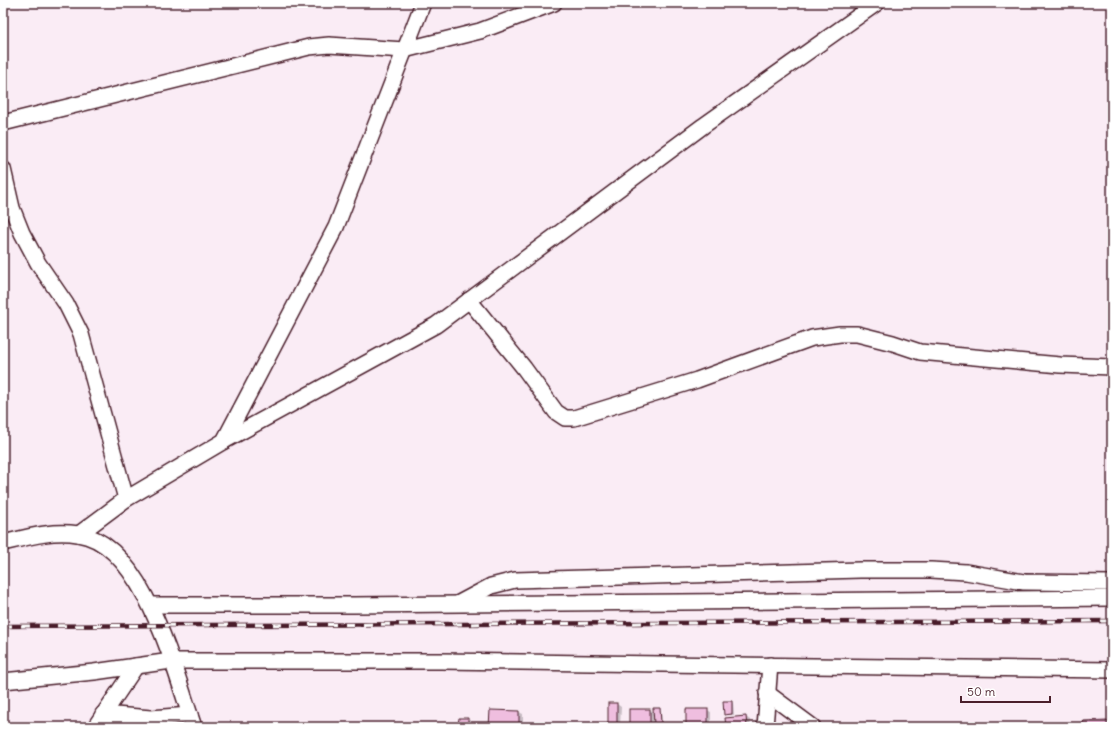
<svg xmlns="http://www.w3.org/2000/svg" width="1115" height="730" viewBox="0 0 1115 730" font-family="Delius,sans-serif">
	<style>
		.shadow { fill: #0003 }
		.building { fill: #efbedf; stroke: #4a1f2b }
		.lines { fill: none; stroke-linecap: round; stroke-linejoin: round }
		.minor-casing { stroke: #4a1f2b; stroke-width: 18 }
		.minor { stroke: #fff; stroke-width: 15 }
		.rail-casing { stroke: #4a1f2b; stroke-width: 4.5 }
		.rail { stroke: #fff; stroke-width: 3; stroke-dasharray: 9; stroke-linecap: butt }
	</style>
	<rect width="100%" height="100%" fill="#faecf5"/>
	<filter id="ink" filterUnits="userSpaceOnUse"><feTurbulence type="fractalNoise" baseFrequency=".025" numOctaves="2"/><feDisplacementMap in="SourceGraphic" scale="8" xChannelSelector="R" yChannelSelector="G"/><feConvolveMatrix kernelMatrix="1 2 1 2 8 2 1 2 1" color-interpolation-filters="sRGB"/></filter>
	<g filter="url(#ink)">
		<!-- shadow -->
		<g class="shadow">
			<path d="M 731,702 L 733,703 L 734,715 L 726,715 L 725,714 Z"/>
			<path d="M 617,704 L 621,707 L 620,726 L 613,726 L 609,723 Z"/>
			<path d="M 660,709 L 661,710 L 662,724 L 654,723 L 654,727 L 630,727 L 630,710 L 650,710 L 654,712 Z"/>
			<path d="M 707,710 L 711,712 L 711,727 L 687,727 Z"/>
			<path d="M 490,712 L 519,712 L 523,714 L 523,727 L 490,727 Z"/>
			<path d="M 746,717 L 750,720 L 751,727 L 727,727 L 726,719 Z"/>
			<path d="M 460,719 L 470,720 L 469,726 L 459,725 Z"/>
			<path d="M 1107,721 L 1111,723 L 1111,727 L 1084,727 Z"/>
		</g>
		<!-- building -->
		<g class="building">
			<path d="M 723,701 L 732,701 L 732,714 L 724,715 Z"/>
			<rect x="608" y="703" width="9" height="21"/>
			<path d="M 653,708 L 660,708 L 661,723 L 654,724 Z"/>
			<rect x="629" y="709" width="21" height="18"/>
			<rect x="686" y="709" width="22" height="18"/>
			<path d="M 490,710 L 519,711 L 519,727 L 489,727 Z"/>
			<path d="M 746,716 L 747,727 L 726,727 L 725,718 Z"/>
			<path d="M 459,718 L 468,718 L 468,725 L 458,725 Z"/>
			<path d="M 1107,720 L 1107,727 L 1083,727 L 1083,721 Z"/>
		</g>
		<g class="lines">
			<!-- minor casing -->
			<g class="minor-casing">
				<g id="minor">
					<path d="M 3,123 L 309,47 L 329,45 L 404,50 L 480,31 L 554,3"/>
					<path d="M 3,169 L 12,208 L 22,233 L 38,263 L 66,304 L 81,334 L 126,499"/>
					<path d="M 469,300 L 524,368 L 556,412 L 565,418 L 574,418 L 697,380 L 812,338 L 840,334 L 857,334 L 893,343 L 920,352 L 1060,365 L 1112,367"/>
					<path d="M 224,441 L 436,325 L 703,126 L 877,3"/>
					<path d="M 79,534 L 126,499 L 224,441 L 336,227 L 423,3"/>
					<path d="M 3,543 C 28,537 52,530 78,534 C 144,543 175,673 194,727"/>
					<path d="M 459,603 L 491,586 L 515,580 L 860,570 L 931,570 L 966,572 L 1024,582 L 1112,583"/>
					<path d="M 151,605 L 354,605 L 1112,598"/>
					<path d="M 3,681 L 94,672 L 171,661 L 441,661 L 1112,670"/>
					<path d="M 767,693 L 813,727"/>
					<path d="M 103,714 L 151,718 L 190,715"/>
					<path d="M 95,727 L 136,666"/>
					<path d="M 765,727 L 770,665"/>
				</g>
			</g>
			<!-- minor -->
			<use href="#minor" class="minor"/>
			<!-- rail casing -->
			<g class="rail-casing">
				<path id="rail" d="M 3,626 L 1112,621"/>
			</g>
			<!-- rail -->
			<use href="#rail" class="rail"/>
		</g>
	</g>
	<!-- margin -->
	<rect width="1115" height="730" fill="none" stroke="#fff" stroke-width="16"/>
	<rect x="8" y="8" width="1099" height="714" fill="none" stroke="#4a1f2b" stroke-width="1.5" filter="url(#ink)"/>
	<!-- scale -->
	<path d="M961 696v6h89v-6" fill="none" stroke="#4a1f2b" stroke-width="2"/>
	<text x="967" y="696" font-size="12" fill="#4a1f2b" stroke="#ffffff" stroke-width="3" paint-order="stroke">50 m</text>
</svg>
